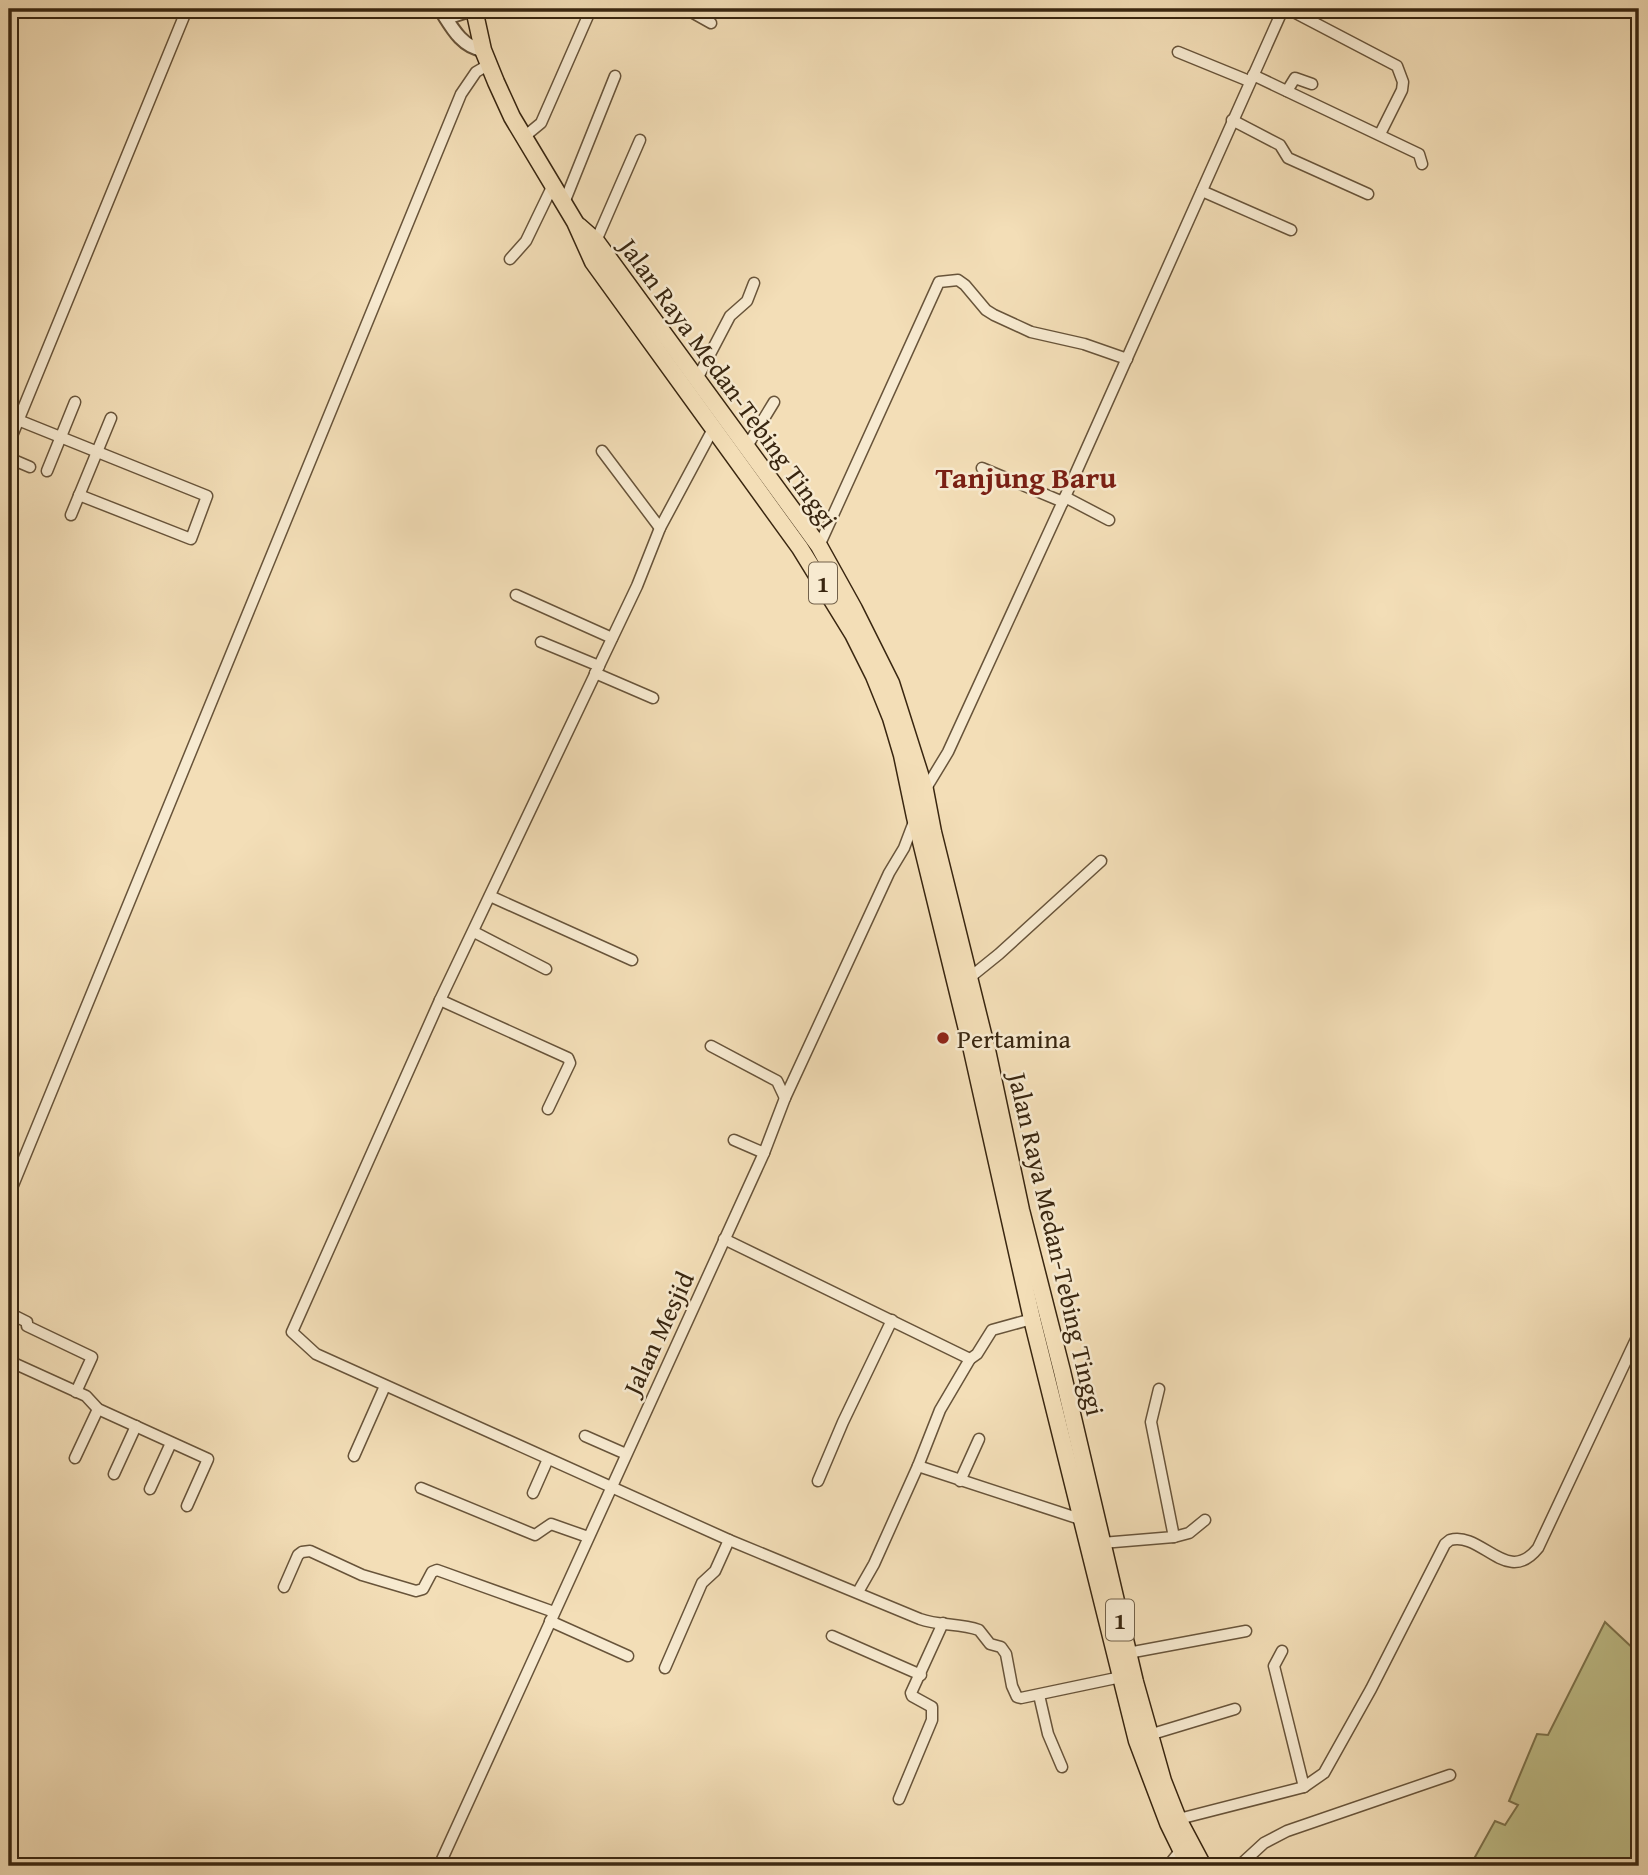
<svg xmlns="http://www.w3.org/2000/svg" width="1648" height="1875" viewBox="0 0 1648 1875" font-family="'Gentium Book Plus',serif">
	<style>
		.green { fill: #c0c08a; stroke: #7c734d; stroke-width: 2 }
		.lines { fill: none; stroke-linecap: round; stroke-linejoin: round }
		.minor-casing { stroke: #68543a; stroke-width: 13 }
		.tertiary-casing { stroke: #68543a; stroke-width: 16 }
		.trunk-casing { stroke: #392610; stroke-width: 19 }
		.minor { stroke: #f7ead0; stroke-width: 10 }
		.tertiary { stroke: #f7ead0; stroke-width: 12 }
		.trunk { stroke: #f3deb7; stroke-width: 16 }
		.poi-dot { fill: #8f2418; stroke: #f7ead0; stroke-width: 2.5 }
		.labels { text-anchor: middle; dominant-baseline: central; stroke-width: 5; stroke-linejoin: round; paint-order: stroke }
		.shield { fill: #f7ead0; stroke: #72614a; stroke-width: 2 }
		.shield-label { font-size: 24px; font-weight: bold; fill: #392610 }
		.street-label { font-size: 26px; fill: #392610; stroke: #f7ead0 }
		.poi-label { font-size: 26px; fill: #392610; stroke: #f7ead0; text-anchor: start }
		.quarter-label { font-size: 30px; font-weight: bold; fill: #7a1f14; stroke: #f7ead0 }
	</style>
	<rect width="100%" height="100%" fill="#f3deb7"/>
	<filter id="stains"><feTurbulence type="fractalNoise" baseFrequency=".00286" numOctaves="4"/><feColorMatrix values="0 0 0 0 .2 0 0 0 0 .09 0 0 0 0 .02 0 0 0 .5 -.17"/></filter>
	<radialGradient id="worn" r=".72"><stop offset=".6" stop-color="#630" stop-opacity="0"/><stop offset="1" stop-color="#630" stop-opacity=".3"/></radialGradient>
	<!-- green -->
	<path class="green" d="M 1605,1622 L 1639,1654 L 1639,1866 L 1470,1866 L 1495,1821 L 1505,1825 L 1518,1805 L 1509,1801 L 1537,1734 L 1548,1735 Z"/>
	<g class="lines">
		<!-- minor casing -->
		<g class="minor-casing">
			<g id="minor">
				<path d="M 686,9 L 711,23"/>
				<path d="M 1288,9 L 1397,66 L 1403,82 L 1402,90 L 1380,134"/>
				<path d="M 1178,52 L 1249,81"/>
				<path d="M 1253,75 L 1419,154 L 1422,164"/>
				<path d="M 1287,91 L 1295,78 L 1312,84"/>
				<path d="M 1232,120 L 1280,145 L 1288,158 L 1368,194"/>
				<path d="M 524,137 L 541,123 L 591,9"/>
				<path d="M 1202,191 L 1291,230"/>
				<path d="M 564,203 L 615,76"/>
				<path d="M 596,241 L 640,140"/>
				<path d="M 510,259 L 526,241 L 553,185"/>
				<path d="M 697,379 L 730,316 L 747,301 L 754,283"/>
				<path d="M 18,420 L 207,496 L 191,539 L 79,495"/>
				<path d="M 713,429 L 660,528 L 637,586 L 440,1000 L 292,1332 L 316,1354 L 729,1540 L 920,1619 C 939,1626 960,1623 979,1630 L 990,1644 L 1001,1647 L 1006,1654 L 1012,1686 L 1017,1697 L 1021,1698 L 1121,1677"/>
				<path d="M 9,443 L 187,9"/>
				<path d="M 746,448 L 774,402"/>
				<path d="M 602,451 L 660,528"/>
				<path d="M 9,458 L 30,467"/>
				<path d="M 982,468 L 1063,502"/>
				<path d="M 47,471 L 75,402"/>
				<path d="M 1065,497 L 1109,520"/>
				<path d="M 71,515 L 111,418"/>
				<path d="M 819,546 L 939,282 L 958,280 L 965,285 L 986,310 L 994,315 L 1031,332 L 1084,344 L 1127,359"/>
				<path d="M 516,595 L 612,638"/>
				<path d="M 541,642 L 599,666"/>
				<path d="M 595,673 L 653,698"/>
				<path d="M 925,790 L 948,752 L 1065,497 L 1283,9"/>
				<path d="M 490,896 L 632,960"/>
				<path d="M 474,932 L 546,969"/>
				<path d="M 968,979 L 999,954 L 1101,861"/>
				<path d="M 440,1000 L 568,1058 L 570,1063 L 548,1109"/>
				<path d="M 711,1046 L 777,1081 L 785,1098"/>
				<path d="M 734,1140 L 764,1153"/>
				<path d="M 9,1195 L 461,94 L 476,72 L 488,65"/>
				<path d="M 724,1239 L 970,1359"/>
				<path d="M 9,1313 L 27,1322 L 27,1326 L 92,1357 L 76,1392"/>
				<path d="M 9,1361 L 86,1396 L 98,1409 L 208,1459 L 187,1506"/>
				<path d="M 585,1436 L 626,1454"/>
				<path d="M 354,1456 L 385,1386"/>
				<path d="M 75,1458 L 98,1409"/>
				<path d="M 918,1466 L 940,1410 L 970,1359 L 977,1354 L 992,1330 L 1032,1319"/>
				<path d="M 114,1474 L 136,1426"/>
				<path d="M 818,1481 L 843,1422 L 892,1320"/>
				<path d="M 960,1481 L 979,1439"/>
				<path d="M 421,1488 L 535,1535 L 551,1524 L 588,1537"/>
				<path d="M 150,1489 L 171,1443"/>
				<path d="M 533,1493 L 548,1459"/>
				<path d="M 1174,1537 L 1189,1533 L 1205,1520"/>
				<path d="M 1102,1543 L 1174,1537 L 1151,1422 L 1159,1389"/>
				<path d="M 284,1587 L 298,1555 L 302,1552 L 310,1551 L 362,1575 L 416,1591 L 423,1589 L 432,1572 L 437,1570 L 554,1612"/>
				<path d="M 858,1592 L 874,1564 L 918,1466 L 1083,1520"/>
				<path d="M 550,1621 L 628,1656"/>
				<path d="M 832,1636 L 921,1675"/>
				<path d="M 1282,1651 L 1274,1666 L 1304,1787"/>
				<path d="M 1128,1653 L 1246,1631"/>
				<path d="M 665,1668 L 702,1583 L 715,1571 L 729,1540"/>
				<path d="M 1039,1695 L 1048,1734 L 1062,1767"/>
				<path d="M 1149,1735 L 1235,1709"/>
				<path d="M 899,1799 L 932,1720 L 932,1707 L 912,1696 L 911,1693 L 943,1623"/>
				<path d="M 1175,1820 L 1304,1787 L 1324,1773 L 1371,1689 L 1445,1544 L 1450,1540 C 1482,1531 1507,1587 1538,1548 L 1639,1333"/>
				<path d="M 439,1866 L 764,1153 L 785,1098 L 889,873 L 904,848 L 915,819"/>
				<path d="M 1168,1866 L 1180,1851"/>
				<path d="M 1239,1866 L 1264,1843 L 1287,1831 L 1450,1775"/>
			</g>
		</g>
		<!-- tertiary casing -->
		<g class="tertiary-casing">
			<g id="tertiary">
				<path d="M 440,9 C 451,26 461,47 483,50"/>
				<path d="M 446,18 L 474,9"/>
			</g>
		</g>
		<!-- trunk casing -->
		<g class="trunk-casing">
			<g id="trunk">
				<path d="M 474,9 L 483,50 L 496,82 L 512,117 L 575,222 L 593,262 L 800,548 L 853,634 L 874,676 L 891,718 L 902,755 L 915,817 L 971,1046 L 1032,1319 L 1137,1741 L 1168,1823 L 1189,1866"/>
				<path d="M 579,226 L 596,241 L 819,546 L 854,609 L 891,683 L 925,790 L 933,832 L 987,1050 L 1021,1210 L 1062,1371 L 1135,1682 L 1163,1781 L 1178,1819 L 1203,1866"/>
			</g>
		</g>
		<!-- minor -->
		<use href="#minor" class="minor"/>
		<!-- tertiary -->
		<use href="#tertiary" class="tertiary"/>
		<!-- trunk -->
		<use href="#trunk" class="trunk"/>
	</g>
	<!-- markers -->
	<circle class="poi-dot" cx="943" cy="1038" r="7"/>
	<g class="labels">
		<!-- shield labels -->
		<g class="shield">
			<rect x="809" y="562.5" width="28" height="41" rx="5"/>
			<rect x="1106" y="1599.5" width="28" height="41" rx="5"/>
		</g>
		<g class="shield-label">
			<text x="823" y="583">1</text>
			<text x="1120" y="1620">1</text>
		</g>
		<!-- street labels -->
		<g class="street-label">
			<text transform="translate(729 383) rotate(54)">Jalan Raya Medan-Tebing Tinggi</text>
			<text transform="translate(1057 1244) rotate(77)">Jalan Raya Medan-Tebing Tinggi</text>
			<text transform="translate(658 1333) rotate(-65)">Jalan Mesjid</text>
		</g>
		<!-- poi labels -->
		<g class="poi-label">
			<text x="957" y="1038">Pertamina</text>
		</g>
		<!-- quarter labels -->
		<g class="quarter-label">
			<text x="1026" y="477">Tanjung Baru</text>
		</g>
	</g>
	<!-- margin -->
	<rect width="1648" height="1875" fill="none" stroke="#f3deb7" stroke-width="35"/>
	<rect x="10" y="10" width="1627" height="1854" fill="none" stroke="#392610" stroke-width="3.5"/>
	<rect x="18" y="18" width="1613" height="1840" fill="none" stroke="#392610" stroke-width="2"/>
	<rect width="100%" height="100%" filter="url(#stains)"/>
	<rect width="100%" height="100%" fill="url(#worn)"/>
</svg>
